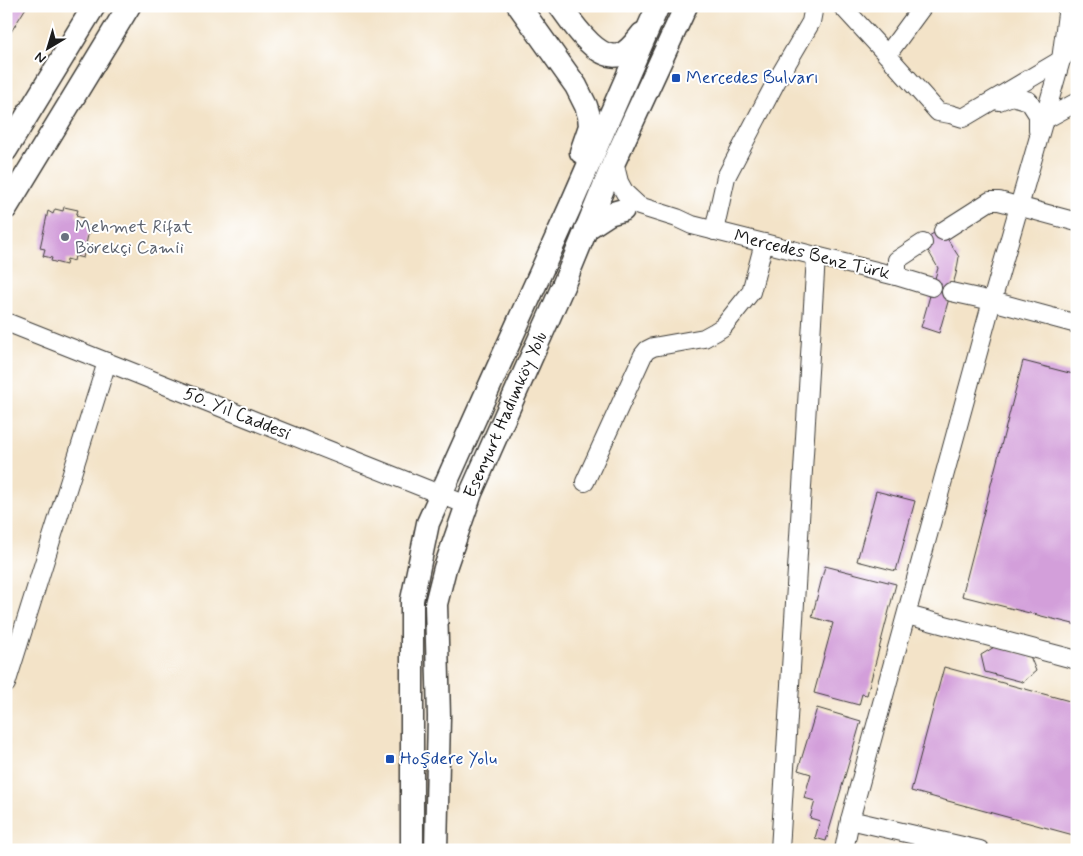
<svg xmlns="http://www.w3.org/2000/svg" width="1083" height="856" viewBox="0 0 1083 856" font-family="Mynerve,sans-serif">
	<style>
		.building { fill: #d39fda }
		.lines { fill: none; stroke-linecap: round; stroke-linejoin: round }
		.minor-casing { stroke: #3c3a36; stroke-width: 20 }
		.major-casing { stroke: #3c3a36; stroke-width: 25 }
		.minor { stroke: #fff; stroke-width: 18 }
		.major { stroke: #fff; stroke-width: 22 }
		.transit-dot { fill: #1a4fb4; stroke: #fff; stroke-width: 2 }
		.worship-dot { fill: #6b7280; stroke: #fff; stroke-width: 2 }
		.labels { text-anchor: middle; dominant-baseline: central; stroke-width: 4; stroke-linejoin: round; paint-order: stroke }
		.transit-label { font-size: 18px; fill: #164399; stroke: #fff; text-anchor: start }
		.worship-label { font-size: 18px; fill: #5b616d; stroke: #fff; text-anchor: start }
		.street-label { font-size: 18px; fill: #1c1c1c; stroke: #fff }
	</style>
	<rect width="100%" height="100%" fill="#fff"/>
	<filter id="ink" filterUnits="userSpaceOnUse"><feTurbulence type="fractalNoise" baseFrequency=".02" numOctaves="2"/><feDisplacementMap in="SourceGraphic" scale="10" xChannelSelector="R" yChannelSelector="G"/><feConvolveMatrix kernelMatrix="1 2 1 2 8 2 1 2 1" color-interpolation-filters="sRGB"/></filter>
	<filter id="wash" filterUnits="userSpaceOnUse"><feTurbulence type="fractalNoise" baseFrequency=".0096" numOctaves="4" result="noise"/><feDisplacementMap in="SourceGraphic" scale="20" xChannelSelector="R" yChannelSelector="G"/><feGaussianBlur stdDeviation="1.12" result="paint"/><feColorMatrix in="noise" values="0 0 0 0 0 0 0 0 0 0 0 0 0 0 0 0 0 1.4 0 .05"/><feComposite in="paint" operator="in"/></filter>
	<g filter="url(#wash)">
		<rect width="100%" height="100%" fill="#f3e3c8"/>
		<g id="blocks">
			<!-- building -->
			<g class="building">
				<path d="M 6,6 L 27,6 L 6,40 Z"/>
				<path d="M 64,207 L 78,210 L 76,216 L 83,218 L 82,225 L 90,226 L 83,258 L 75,256 L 74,261 L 67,259 L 66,265 L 51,261 L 52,258 L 43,256 L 45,249 L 40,248 L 48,211 L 53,214 L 55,209 L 63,211 Z"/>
				<path d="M 941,229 L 959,257 L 956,274 L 939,333 L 921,327 L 938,268 L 922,240 Z"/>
				<path d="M 1023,361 L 1077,375 L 1077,625 L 962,596 Z"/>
				<path d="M 876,491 L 915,501 L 896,571 L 857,561 Z"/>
				<path d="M 825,566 L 896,584 L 867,695 L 862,694 L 859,705 L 814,693 L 833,623 L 812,617 Z"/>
				<path d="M 996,646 L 1030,656 L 1036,671 L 1023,682 L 985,672 L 981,655 Z"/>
				<path d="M 944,667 L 1077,703 L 1077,836 L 911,791 Z"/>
				<path d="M 817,708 L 861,721 L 826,841 L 815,838 L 820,821 L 810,818 L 815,801 L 804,798 L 811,774 L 798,770 Z"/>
			</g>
		</g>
	</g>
	<g filter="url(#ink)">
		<use href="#blocks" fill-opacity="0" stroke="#3c3a36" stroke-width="1"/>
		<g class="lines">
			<!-- minor casing -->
			<g class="minor-casing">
				<g id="minor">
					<path d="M 842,6 L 887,55 L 938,112 L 950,114 L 963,118 L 1061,60 L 1077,41"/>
					<path d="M 887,55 L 923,6"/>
					<path d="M 999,101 L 1012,96 L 1029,101 L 1038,115 L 1038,131"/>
					<path d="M 1044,120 L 1077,102"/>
					<path d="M 614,162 L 619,182 L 625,193 L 639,206 L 677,218 L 692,225 L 896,276 L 932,287"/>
					<path d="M 714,231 L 726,177 L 776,82 L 811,22 L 814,6"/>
					<path d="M 943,231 L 990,201 L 999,201 L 1077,222"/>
					<path d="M 896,276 L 897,269 L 897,260 L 923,243"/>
					<path d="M 951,292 L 992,301 L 1077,324"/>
					<path d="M 6,322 L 467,505"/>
					<path d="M 585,482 L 643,355 L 647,350 L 653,347 L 704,338 L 715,332 L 723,327 L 751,292 L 764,243"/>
					<path d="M 907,615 L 1077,660"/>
					<path d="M 6,684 L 107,362"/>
					<path d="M 850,820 L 980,850"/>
					<path d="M 780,850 L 816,256"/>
					<path d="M 844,850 L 850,820 L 992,301 L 1061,60 L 1068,6"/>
				</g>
			</g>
			<!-- major casing -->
			<g class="major-casing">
				<g id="major">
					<path d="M 519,6 L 576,86 L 586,106 L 589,116 L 590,126 L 581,152"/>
					<path d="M 560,6 C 571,21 596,61 619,55 C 629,52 636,41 642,34"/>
					<path d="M 6,150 L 94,6"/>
					<path d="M 6,208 L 129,6"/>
					<path d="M 586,229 L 609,214 L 623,210"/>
					<path d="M 412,850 L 412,600 L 428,523 L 571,205 L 658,6"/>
					<path id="s1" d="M 436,850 L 439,717 L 436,604 L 445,568 L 471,493 L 563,286 L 614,162 L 686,6"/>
				</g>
			</g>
			<!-- minor -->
			<use href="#minor" class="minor"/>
			<!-- major -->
			<use href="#major" class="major"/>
		</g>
	</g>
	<!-- markers -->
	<g class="transit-dot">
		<rect x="671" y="73" width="10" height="10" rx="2.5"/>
		<rect x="385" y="754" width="10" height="10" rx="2.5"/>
	</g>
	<circle class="worship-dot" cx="65" cy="237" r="5"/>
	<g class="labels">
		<!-- transit labels -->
		<g class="transit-label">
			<text x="686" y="78">Mercedes Bulvarı</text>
			<text x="400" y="759">Hoşdere Yolu</text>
		</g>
		<!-- worship labels -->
		<g class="worship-label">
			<text x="75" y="227">Mehmet Rifat<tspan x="75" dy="21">Börekçi Camii</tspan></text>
		</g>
		<!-- street labels -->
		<g class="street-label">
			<text transform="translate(812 255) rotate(14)">Mercedes Benz Türk</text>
			<text transform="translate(237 414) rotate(22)">50. Yıl Caddesi</text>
			<text stroke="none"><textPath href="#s1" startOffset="448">Esenyurt Hadımköy Yolu</textPath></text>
		</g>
	</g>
	<!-- margin -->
	<rect width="1083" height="856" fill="none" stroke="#fff" stroke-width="25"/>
	<!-- north arrow -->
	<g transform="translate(48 48) rotate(218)" stroke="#ffffff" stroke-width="4" paint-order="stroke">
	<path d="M0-4L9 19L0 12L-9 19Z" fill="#1c1c1c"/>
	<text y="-8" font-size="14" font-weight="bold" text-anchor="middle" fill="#1c1c1c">N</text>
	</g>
</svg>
